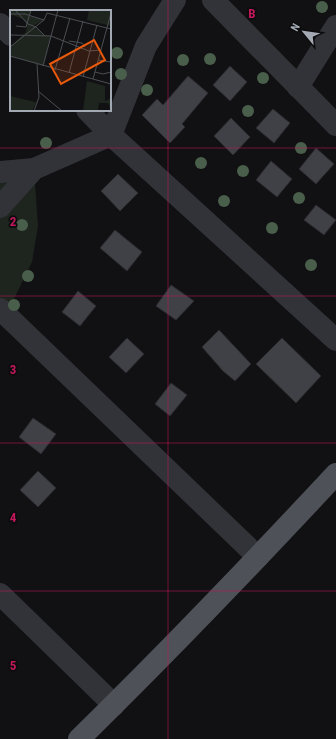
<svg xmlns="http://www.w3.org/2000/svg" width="336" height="739" viewBox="0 0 336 739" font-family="'Roboto Condensed',sans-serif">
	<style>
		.green { fill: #1e251e }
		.building { fill: #404146; stroke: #2b2b2f }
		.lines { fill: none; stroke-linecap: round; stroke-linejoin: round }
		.minor { stroke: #323338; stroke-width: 22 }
		.major { stroke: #4e5157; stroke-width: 22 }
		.tree { fill: #4a5f4b }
		.grid { fill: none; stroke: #c2185b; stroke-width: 1; stroke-opacity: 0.55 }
		.inset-road { fill: none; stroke: #4b4e53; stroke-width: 1 }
		.view { fill: #e8590c; fill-opacity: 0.15; stroke: #e8590c; stroke-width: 2 }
		.inset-edge { fill: none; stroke: #a2a9b3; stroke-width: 2 }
		.grid-label { font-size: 13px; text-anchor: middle; font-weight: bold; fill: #c2185b; stroke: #0c0c0e; stroke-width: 3.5; stroke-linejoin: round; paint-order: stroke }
	</style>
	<rect width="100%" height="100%" fill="#111113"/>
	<!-- green -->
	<path class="green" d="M 34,169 L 38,226 L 32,262 L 6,315 L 0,309 L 0,172 Z"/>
	<!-- building -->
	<g class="building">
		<path d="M 230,66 L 247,82 L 230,101 L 213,85 Z"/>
		<path d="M 188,76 L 208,93 L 182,124 L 185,127 L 170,143 L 142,115 L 157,99 L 163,105 Z"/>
		<path d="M 273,109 L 290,123 L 274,143 L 256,128 Z"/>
		<path d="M 231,118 L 250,137 L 233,155 L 214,136 Z"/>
		<path d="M 316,148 L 334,164 L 316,184 L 299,169 Z"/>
		<path d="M 271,161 L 292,179 L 277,197 L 256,180 Z"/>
		<path d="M 118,174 L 138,193 L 120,211 L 101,191 Z"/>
		<path d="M 316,205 L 336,220 L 324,235 L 304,220 Z"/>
		<path d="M 115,230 L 142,252 L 127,271 L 100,248 Z"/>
		<path d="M 171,285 L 194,301 L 176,320 L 156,306 Z"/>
		<path d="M 78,291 L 96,306 L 80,326 L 62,312 Z"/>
		<path d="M 219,330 L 251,364 L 235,381 L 223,371 L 202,347 Z"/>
		<path d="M 127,338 L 144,354 L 126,373 L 109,357 Z"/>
		<path d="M 282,338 L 321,376 L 296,403 L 256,364 Z"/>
		<path d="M 171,383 L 187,395 L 170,416 L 155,404 Z"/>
		<path d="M 33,418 L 56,434 L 41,454 L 19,437 Z"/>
		<path d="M 38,471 L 56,488 L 38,507 L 20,490 Z"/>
	</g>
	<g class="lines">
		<!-- minor -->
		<g class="minor">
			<path d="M 213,0 L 336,125"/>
			<path d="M 0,24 L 11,35"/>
			<path d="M 298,87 L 336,26"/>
			<path d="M 87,110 L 111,135 L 336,340"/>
			<path d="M 0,172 L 34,169"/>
			<path d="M 0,207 L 34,169 L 111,135 L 146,46 L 175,0"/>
			<path d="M 0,309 L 258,557"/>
			<path d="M 0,594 L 114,705"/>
		</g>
		<!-- major -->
		<path class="major" d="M 79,739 C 167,653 252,564 336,474"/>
	</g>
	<!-- trees -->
	<g class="tree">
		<circle cx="322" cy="7" r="6"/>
		<circle cx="117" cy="53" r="6"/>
		<circle cx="210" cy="59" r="6"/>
		<circle cx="183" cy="60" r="6"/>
		<circle cx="121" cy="74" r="6"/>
		<circle cx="263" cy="78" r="6"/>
		<circle cx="147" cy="90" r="6"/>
		<circle cx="248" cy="111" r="6"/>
		<circle cx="46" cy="143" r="6"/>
		<circle cx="301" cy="148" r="6"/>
		<circle cx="201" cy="163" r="6"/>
		<circle cx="243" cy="171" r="6"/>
		<circle cx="299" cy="198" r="6"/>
		<circle cx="224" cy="201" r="6"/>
		<circle cx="22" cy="225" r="6"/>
		<circle cx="272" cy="228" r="6"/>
		<circle cx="311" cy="265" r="6"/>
		<circle cx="28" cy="276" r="6"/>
		<circle cx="14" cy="305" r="6"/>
	</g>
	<!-- grid -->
	<path class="grid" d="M 168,0 L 168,739M 0,148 L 336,148M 0,296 L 336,296M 0,443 L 336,443M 0,591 L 336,591"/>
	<!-- overview -->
	<g transform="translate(10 10)">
		<rect width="101" height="101" fill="#111113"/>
		<path d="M 0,0 L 21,0 L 20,6 L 34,10 L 23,16 L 35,25 L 41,26 L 33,56 L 0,46 L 0,37 L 16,22 L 17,15 L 13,9 L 0,4 ZM 79,0 L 101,0 L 101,16 L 77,10 ZM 77,71 L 95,76 L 95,91 L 101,88 L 101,101 L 98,93 L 89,93 L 88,101 L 73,101 ZM 0,86 L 25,92 L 26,93 L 22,101 L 0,101 Z" fill="#1e251e"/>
		<path class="inset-road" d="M 5,0 L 18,14 L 26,17 L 35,26M 0,4 L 15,4 L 34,10M 6,16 L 16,17 L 21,0M 0,25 L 41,26 L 79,41 L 91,40M 59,31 L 72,33 L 75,37M 0,37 L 34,10 L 37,3 L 101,19M 0,46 L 101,74M 88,50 L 101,52M 33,56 L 48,0M 45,60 L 60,8M 85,62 L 93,64 L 101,62M 59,63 L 73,11M 73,67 L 87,15M 83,69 L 101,3M 28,81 L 52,101M 24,101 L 29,87 L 27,54"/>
		<path class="view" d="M 84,30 L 95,50 L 51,74 L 40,54 Z"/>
		<rect width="101" height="101" class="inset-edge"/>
	</g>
	<g class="grid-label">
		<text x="252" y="18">B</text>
		<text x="13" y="226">2</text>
		<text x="13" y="374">3</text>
		<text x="13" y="522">4</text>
		<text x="13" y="670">5</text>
	</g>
	<!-- north arrow -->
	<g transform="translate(304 32) rotate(299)" stroke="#0c0c0e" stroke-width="3" paint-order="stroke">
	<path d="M0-3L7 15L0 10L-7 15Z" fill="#a2a9b3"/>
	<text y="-6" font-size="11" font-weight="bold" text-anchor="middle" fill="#a2a9b3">N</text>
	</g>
</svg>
